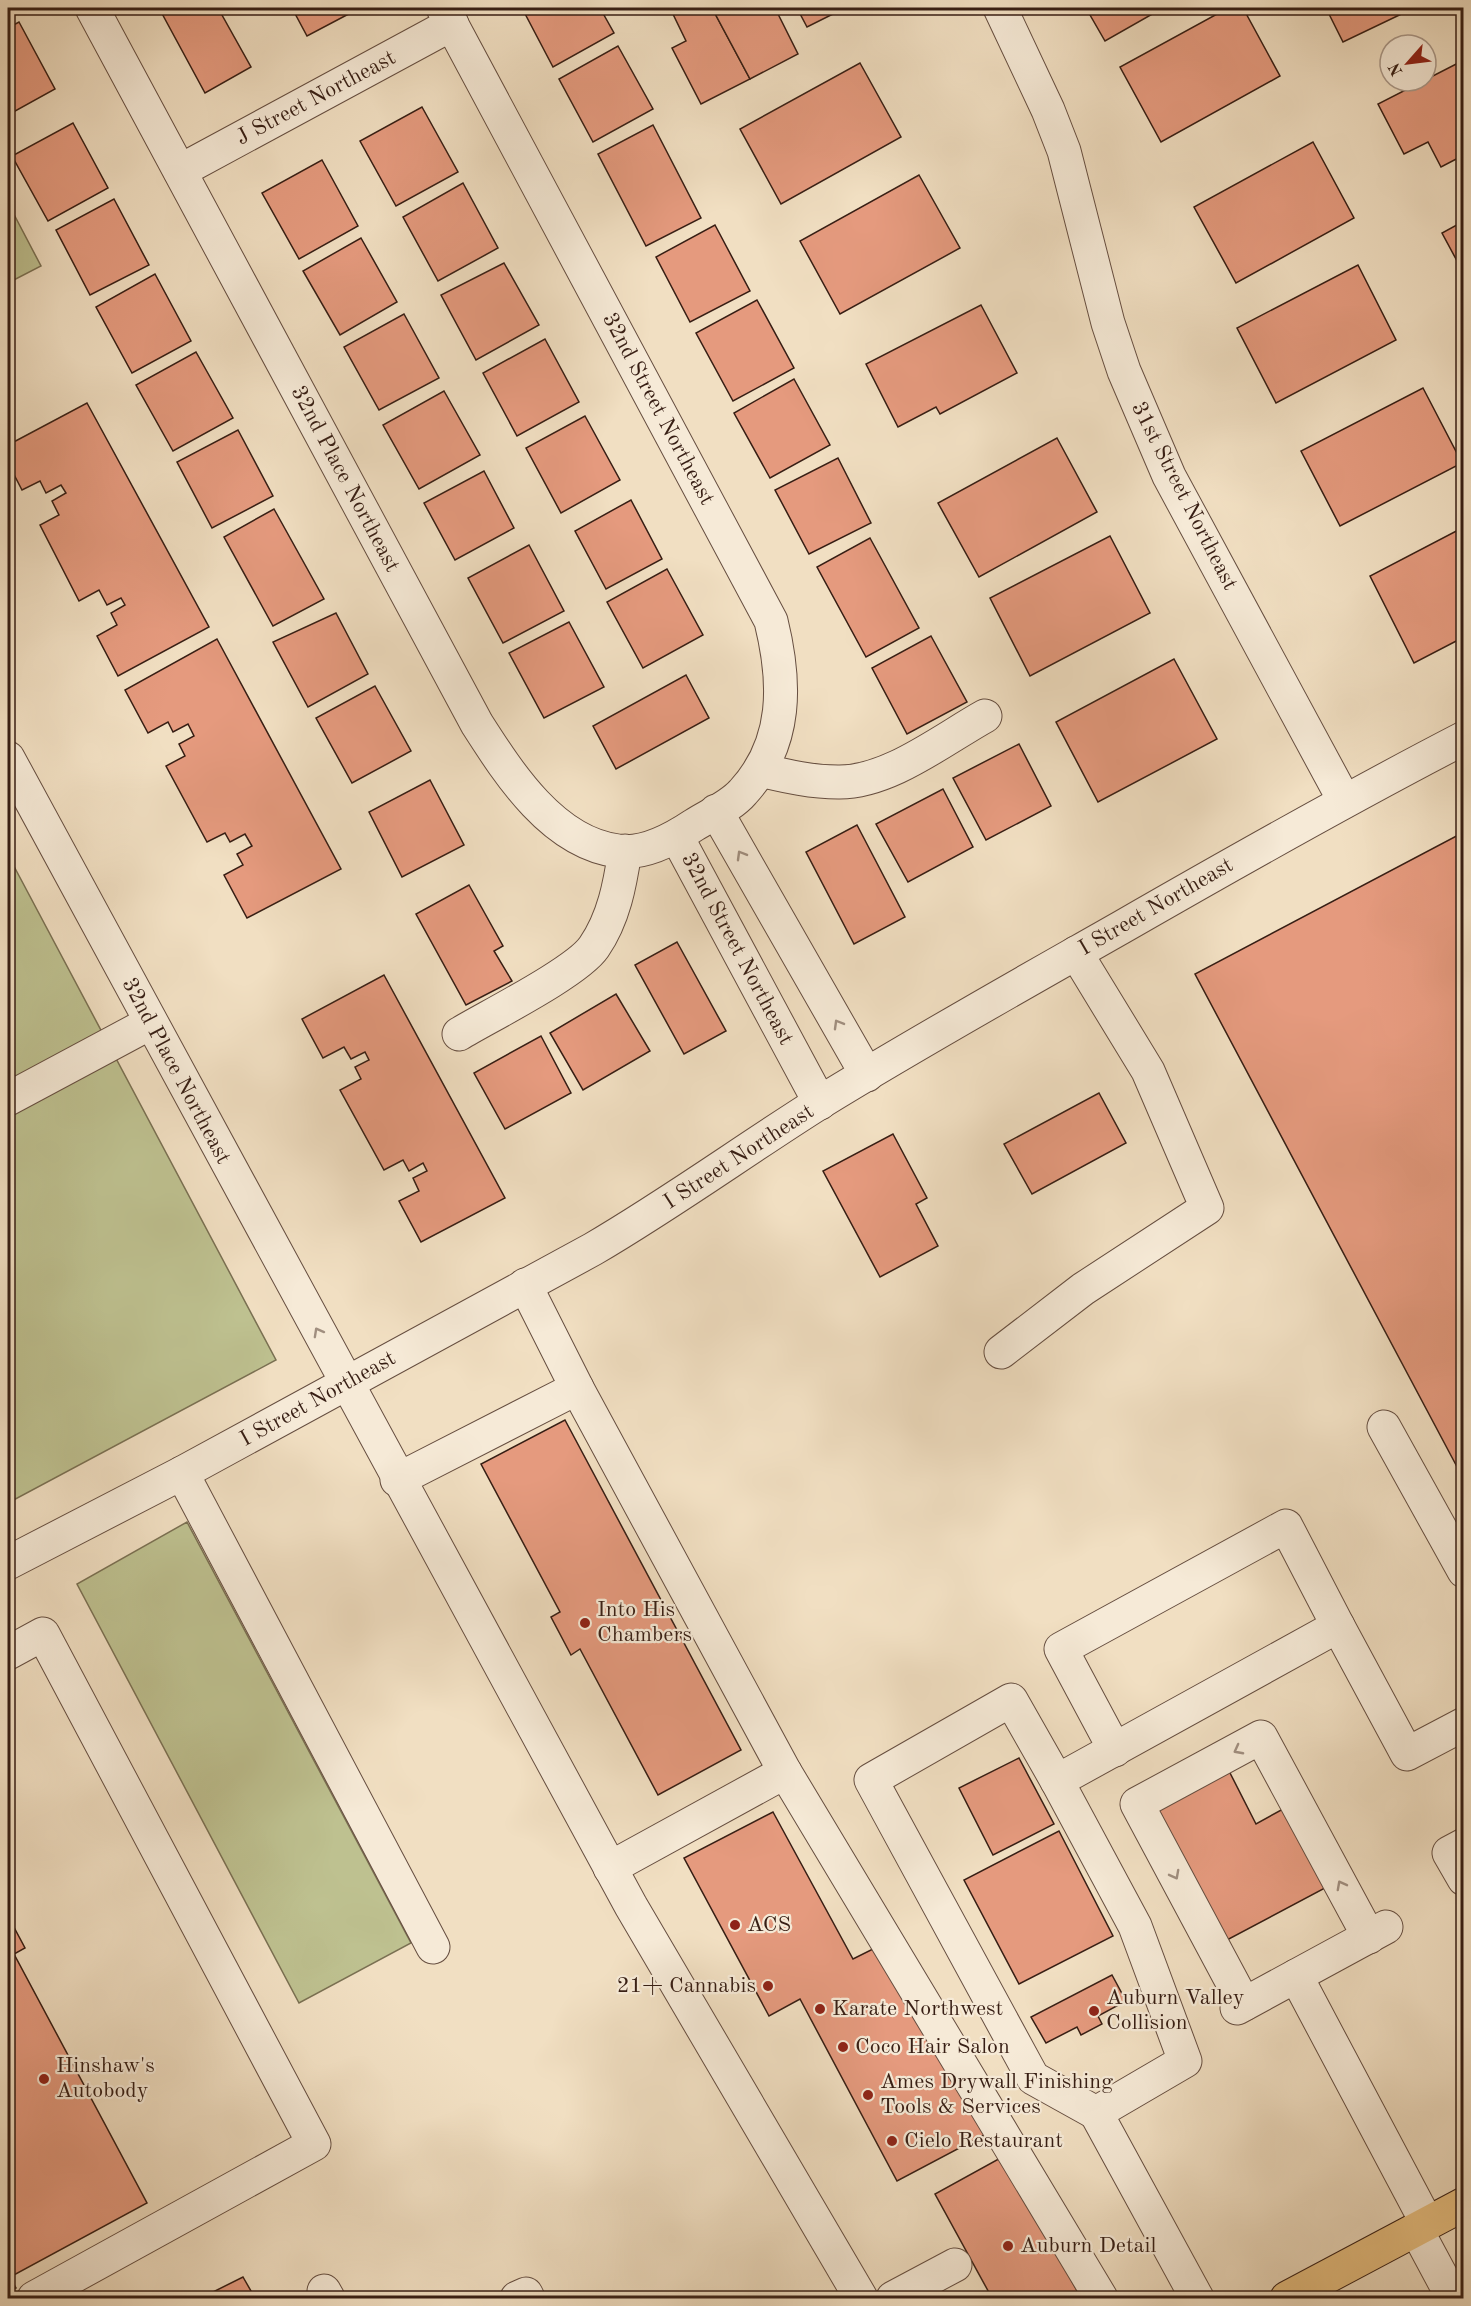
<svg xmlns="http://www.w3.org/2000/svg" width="1471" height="2306" viewBox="0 0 1471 2306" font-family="'Old Standard TT',serif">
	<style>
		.green { fill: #bec190; stroke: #7a7052; stroke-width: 1.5 }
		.building { fill: #e59a7e; stroke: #371e14; stroke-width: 1.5 }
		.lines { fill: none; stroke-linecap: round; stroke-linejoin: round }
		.minor-casing { stroke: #664e40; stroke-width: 35 }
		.major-casing { stroke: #371e14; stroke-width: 35 }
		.minor { stroke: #f6ead7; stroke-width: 33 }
		.major { stroke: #e8c081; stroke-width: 33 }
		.oneway { stroke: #a08e7f }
		.poi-dot { fill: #8f2418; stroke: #f6ead7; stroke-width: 2 }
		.labels { text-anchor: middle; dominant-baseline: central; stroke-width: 4.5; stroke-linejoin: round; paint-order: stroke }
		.street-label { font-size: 22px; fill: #371e14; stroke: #f6ead7 }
		.poi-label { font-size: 22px; fill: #371e14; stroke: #f6ead7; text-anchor: start }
	</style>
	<rect width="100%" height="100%" fill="#f1dfc2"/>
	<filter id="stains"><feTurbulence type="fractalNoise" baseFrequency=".00333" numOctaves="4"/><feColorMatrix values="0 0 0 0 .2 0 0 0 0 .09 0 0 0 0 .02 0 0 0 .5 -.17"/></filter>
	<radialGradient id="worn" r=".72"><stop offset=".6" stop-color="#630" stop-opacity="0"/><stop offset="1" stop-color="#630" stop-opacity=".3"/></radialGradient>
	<!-- green -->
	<g class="green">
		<path d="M 8,203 L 41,266 L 8,283 Z"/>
		<path d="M 8,855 L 276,1360 L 8,1503 Z"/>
		<path d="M 187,1522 L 411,1943 L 299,2003 L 77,1584 Z"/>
	</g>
	<!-- building -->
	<g class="building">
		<path d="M 159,8 L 218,8 L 251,67 L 205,93 Z"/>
		<path d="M 292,8 L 360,8 L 307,36 Z"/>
		<path d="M 522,8 L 600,8 L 614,33 L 553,67 Z"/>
		<path d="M 670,8 L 712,8 L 750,79 L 701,104 L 672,48 L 686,41 Z"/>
		<path d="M 712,8 L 775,8 L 798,54 L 750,79 Z"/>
		<path d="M 797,8 L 845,8 L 807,27 Z"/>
		<path d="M 1086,8 L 1163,8 L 1105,41 Z"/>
		<path d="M 1228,8 L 1243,8 L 1280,76 L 1161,142 L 1120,67 Z"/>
		<path d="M 1326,8 L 1414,8 L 1343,42 Z"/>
		<path d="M 19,22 L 55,89 L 8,115 L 8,28 Z"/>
		<path d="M 618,46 L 653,109 L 593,142 L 559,79 Z"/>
		<path d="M 1464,60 L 1464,155 L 1441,167 L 1428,142 L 1404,154 L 1378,104 Z"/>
		<path d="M 860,63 L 901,137 L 781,204 L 740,129 Z"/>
		<path d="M 422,107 L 458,172 L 396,206 L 360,141 Z"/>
		<path d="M 73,123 L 108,188 L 48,221 L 12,156 Z"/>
		<path d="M 653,125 L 701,218 L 646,246 L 598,154 Z"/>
		<path d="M 1313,142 L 1354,218 L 1236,283 L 1194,207 Z"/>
		<path d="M 322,160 L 358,226 L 299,259 L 262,193 Z"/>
		<path d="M 919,175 L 960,248 L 840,314 L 800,241 Z"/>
		<path d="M 463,183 L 498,248 L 438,281 L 403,217 Z"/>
		<path d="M 114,199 L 149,265 L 90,295 L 56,230 Z"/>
		<path d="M 1464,221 L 1464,274 L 1442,233 Z"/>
		<path d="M 715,225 L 750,291 L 690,322 L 656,257 Z"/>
		<path d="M 361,238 L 397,302 L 340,335 L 303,271 Z"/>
		<path d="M 504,263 L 539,325 L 476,360 L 441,295 Z"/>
		<path d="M 1358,265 L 1396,340 L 1276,403 L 1237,328 Z"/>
		<path d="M 155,274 L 191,341 L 132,373 L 96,307 Z"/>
		<path d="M 757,300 L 794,368 L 733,401 L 696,333 Z"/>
		<path d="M 981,305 L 1017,373 L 940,414 L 936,407 L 898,427 L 866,364 Z"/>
		<path d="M 404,314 L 439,378 L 379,410 L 344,347 Z"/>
		<path d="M 545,339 L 579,402 L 517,436 L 483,373 Z"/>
		<path d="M 196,352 L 233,418 L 173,451 L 136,385 Z"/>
		<path d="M 794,379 L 830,445 L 770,478 L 734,413 Z"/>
		<path d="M 1423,388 L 1462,463 L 1340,526 L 1301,451 Z"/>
		<path d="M 444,391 L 480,455 L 419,489 L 383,425 Z"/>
		<path d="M 87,403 L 209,627 L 118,676 L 97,636 L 117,625 L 111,613 L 125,605 L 121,598 L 107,605 L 99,590 L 79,601 L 40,525 L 59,515 L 52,501 L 66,493 L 61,485 L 46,493 L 40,481 L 22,490 L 8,463 L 8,445 Z"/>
		<path d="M 585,416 L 620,480 L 561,513 L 526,448 Z"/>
		<path d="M 238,430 L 273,496 L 212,528 L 177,462 Z"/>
		<path d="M 1057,438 L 1097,512 L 979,577 L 938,503 Z"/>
		<path d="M 838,458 L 871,523 L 809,554 L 775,490 Z"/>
		<path d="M 484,471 L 514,528 L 455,560 L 424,503 Z"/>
		<path d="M 631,500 L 662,559 L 606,589 L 575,531 Z"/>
		<path d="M 274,509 L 324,599 L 273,626 L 224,537 Z"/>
		<path d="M 1464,527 L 1464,637 L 1414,663 L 1370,576 Z"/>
		<path d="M 1110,536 L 1150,613 L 1030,676 L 990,598 Z"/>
		<path d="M 870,538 L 919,628 L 866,657 L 817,567 Z"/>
		<path d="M 529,545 L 564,611 L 503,643 L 468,578 Z"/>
		<path d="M 667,569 L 703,635 L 643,668 L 607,602 Z"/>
		<path d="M 336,613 L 368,674 L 308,707 L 273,642 Z"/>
		<path d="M 569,622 L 604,687 L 544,718 L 509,653 Z"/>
		<path d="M 931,636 L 967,702 L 907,734 L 872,668 Z"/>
		<path d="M 217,639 L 341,869 L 247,918 L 224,875 L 243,865 L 237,854 L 252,846 L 245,834 L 230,842 L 225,833 L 207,842 L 166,766 L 185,756 L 179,744 L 194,736 L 188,724 L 173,732 L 168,722 L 148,733 L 125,690 Z"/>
		<path d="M 1174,659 L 1217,739 L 1098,802 L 1056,722 Z"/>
		<path d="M 686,675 L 709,718 L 616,769 L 593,726 Z"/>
		<path d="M 375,686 L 411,751 L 352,783 L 316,718 Z"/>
		<path d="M 1019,744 L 1051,806 L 986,840 L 953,778 Z"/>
		<path d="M 430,780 L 464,845 L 402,877 L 369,812 Z"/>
		<path d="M 943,789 L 973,847 L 908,882 L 876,824 Z"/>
		<path d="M 857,825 L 905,917 L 854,944 L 806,852 Z"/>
		<path d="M 1464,832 L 1464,1480 L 1195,974 Z"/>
		<path d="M 469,885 L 503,946 L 494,951 L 512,981 L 466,1005 L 416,914 Z"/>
		<path d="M 677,942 L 726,1031 L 684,1054 L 635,965 Z"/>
		<path d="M 384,975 L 505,1198 L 421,1242 L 399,1201 L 419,1191 L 413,1178 L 427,1171 L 423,1163 L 409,1171 L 403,1160 L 384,1170 L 340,1090 L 361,1079 L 355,1067 L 369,1060 L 365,1052 L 351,1059 L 344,1047 L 323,1058 L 302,1019 Z"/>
		<path d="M 616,994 L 650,1051 L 583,1090 L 550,1033 Z"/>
		<path d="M 541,1036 L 571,1093 L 505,1129 L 474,1073 Z"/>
		<path d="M 1099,1093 L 1126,1143 L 1032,1194 L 1004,1144 Z"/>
		<path d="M 893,1134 L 927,1198 L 916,1204 L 938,1246 L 880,1277 L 823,1171 Z"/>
		<path d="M 565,1420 L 741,1750 L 658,1795 L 580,1649 L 571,1655 L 551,1617 L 560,1612 L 481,1464 Z"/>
		<path d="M 1019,1758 L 1054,1824 L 993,1855 L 959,1788 Z"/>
		<path d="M 1228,1769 L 1256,1824 L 1283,1809 L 1325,1888 L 1227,1940 L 1157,1807 Z"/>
		<path d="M 773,1812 L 853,1959 L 885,1943 L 986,2134 L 897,2181 L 800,1999 L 769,2016 L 684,1858 Z"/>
		<path d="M 1059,1831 L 1113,1936 L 1019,1984 L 964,1880 Z"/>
		<path d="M 8,1916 L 25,1948 L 14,1954 L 147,2203 L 10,2277 L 16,2288 L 8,2293 Z"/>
		<path d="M 1112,1975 L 1126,2001 L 1098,2016 L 1102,2024 L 1081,2035 L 1077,2027 L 1046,2043 L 1031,2017 Z"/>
		<path d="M 1004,2156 L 1081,2298 L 992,2298 L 935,2194 Z"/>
		<path d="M 243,2277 L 255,2298 L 201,2298 Z"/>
	</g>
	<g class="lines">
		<!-- minor casing -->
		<g class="minor-casing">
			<g id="minor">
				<path d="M 92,8 L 477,724 C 509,774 553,843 618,851 C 644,855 673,839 694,825 C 710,815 731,806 743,792 C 788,743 786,682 771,621 L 443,8"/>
				<path d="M 1000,8 L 1048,110 L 1064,151 L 1108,323 L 1124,371 L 1169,476 L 1344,800"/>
				<path d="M 180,171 L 452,24"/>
				<path d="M 8,758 L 631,1906 L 861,2298"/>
				<path d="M 760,770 C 786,776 811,782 838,782 C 888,783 942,740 985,716"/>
				<path d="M 716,811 L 867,1075"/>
				<path d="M 677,837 L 820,1103"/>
				<path d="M 459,1034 C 489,1016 577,972 594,947 C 614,918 620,884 625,851"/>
				<path d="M 8,1099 L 150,1023"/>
				<path d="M 1001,1352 L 1083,1289 L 1207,1208 L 1148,1071 L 1076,953"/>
				<path d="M 577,1388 L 785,1772 L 610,1868"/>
				<path d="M 1384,1427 L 1464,1571"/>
				<path d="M 182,1473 L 433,1947"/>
				<path d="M 397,1480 L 577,1388 L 525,1285"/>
				<path d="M 8,1563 L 182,1473 L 593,1249 C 670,1204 743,1151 819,1103 C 918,1042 1020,985 1122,927 C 1235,862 1348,798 1464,738"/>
				<path d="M 8,1653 L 43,1634 L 314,2144 L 34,2298"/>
				<path d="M 1115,1750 L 1061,1649 L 1286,1526 L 1338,1626"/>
				<path d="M 785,1772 L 1101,2298"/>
				<path d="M 1057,1781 L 1011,1700 L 871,1780 L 1033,2078 L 1096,2113"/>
				<path d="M 1464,1845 L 1449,1853 L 1464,1879"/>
				<path d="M 1296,1976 L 1427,2223"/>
				<path d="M 1244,2004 L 1137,1804 L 1261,1737 L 1369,1937"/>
				<path d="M 1237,2008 L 1386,1927"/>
				<path d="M 1416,2229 L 1453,2298"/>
				<path d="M 324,2291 L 328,2298"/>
				<path d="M 517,2298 L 526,2294 L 528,2298"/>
				<path d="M 893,2298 L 955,2265"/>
				<path d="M 1197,2298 L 1096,2113 L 1185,2061 L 1135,1926 L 1057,1781 L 1338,1626 L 1407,1754 L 1464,1724"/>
			</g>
		</g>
		<!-- major casing -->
		<g class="major-casing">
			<path id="major" d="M 1287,2298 L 1464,2204"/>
		</g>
		<!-- minor -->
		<use href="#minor" class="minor"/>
		<!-- major -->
		<use href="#major" class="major"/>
	</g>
	<!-- one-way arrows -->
	<defs><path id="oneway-chevron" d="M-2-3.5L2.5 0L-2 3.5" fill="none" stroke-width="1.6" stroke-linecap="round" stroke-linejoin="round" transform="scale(1.5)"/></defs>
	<g class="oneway">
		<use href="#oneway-chevron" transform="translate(741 855) rotate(-120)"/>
		<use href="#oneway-chevron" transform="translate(838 1024) rotate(-120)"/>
		<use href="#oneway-chevron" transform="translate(318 1332) rotate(-119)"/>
		<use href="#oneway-chevron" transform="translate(1238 1750) rotate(152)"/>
		<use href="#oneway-chevron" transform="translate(1175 1875) rotate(62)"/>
		<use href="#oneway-chevron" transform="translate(1341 1885) rotate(-118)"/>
	</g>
	<!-- markers -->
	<g class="poi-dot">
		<circle cx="585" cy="1623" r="6"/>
		<circle cx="735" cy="1925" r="6"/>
		<circle cx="768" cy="1986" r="6"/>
		<circle cx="820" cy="2009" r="6"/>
		<circle cx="1094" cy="2011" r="6"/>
		<circle cx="843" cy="2047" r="6"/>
		<circle cx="44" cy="2079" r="6"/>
		<circle cx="868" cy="2095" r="6"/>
		<circle cx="892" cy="2141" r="6"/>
		<circle cx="1008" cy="2246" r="6"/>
	</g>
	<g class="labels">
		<!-- street labels -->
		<g class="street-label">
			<text transform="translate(316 98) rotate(-28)">J Street Northeast</text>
			<text transform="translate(658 409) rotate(62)">32nd Street Northeast</text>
			<text transform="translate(345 479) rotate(62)">32nd Place Northeast</text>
			<text transform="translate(1184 496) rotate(63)">31st Street Northeast</text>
			<text transform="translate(1156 907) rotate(-30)">I Street Northeast</text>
			<text transform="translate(737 949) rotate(62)">32nd Street Northeast</text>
			<text transform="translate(176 1071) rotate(62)">32nd Place Northeast</text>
			<text transform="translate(739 1157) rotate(-33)">I Street Northeast</text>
			<text transform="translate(318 1399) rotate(-29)">I Street Northeast</text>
		</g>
		<!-- poi labels -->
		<g class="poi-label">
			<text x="597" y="1610">Into His<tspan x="597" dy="25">Chambers</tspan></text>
			<text x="747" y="1925">ACS</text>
			<text x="756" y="1986" text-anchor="end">21+ Cannabis</text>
			<text x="1106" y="1998">Auburn Valley<tspan x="1106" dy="25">Collision</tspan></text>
			<text x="832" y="2009">Karate Northwest</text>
			<text x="855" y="2047">Coco Hair Salon</text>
			<text x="56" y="2066">Hinshaw's<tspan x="56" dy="25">Autobody</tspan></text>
			<text x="880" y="2082">Ames Drywall Finishing<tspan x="880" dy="25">Tools &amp; Services</tspan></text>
			<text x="904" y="2141">Cielo Restaurant</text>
			<text x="1020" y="2246">Auburn Detail</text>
		</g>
	</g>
	<!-- margin -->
	<rect width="1471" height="2306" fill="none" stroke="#f1dfc2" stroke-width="30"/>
	<rect x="9" y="9" width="1453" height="2288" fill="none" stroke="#371e14" stroke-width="3"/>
	<rect x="15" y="15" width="1441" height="2276" fill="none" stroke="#371e14" stroke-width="1.5"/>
	<!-- north arrow -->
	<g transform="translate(1408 63) rotate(242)"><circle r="28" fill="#f6ead7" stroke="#aa9889" stroke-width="1.5"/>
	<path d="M0-4.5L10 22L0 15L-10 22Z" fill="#8f2418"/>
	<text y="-9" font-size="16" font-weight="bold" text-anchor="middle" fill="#371e14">N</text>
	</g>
	<rect width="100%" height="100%" filter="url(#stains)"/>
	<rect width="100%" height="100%" fill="url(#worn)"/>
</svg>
